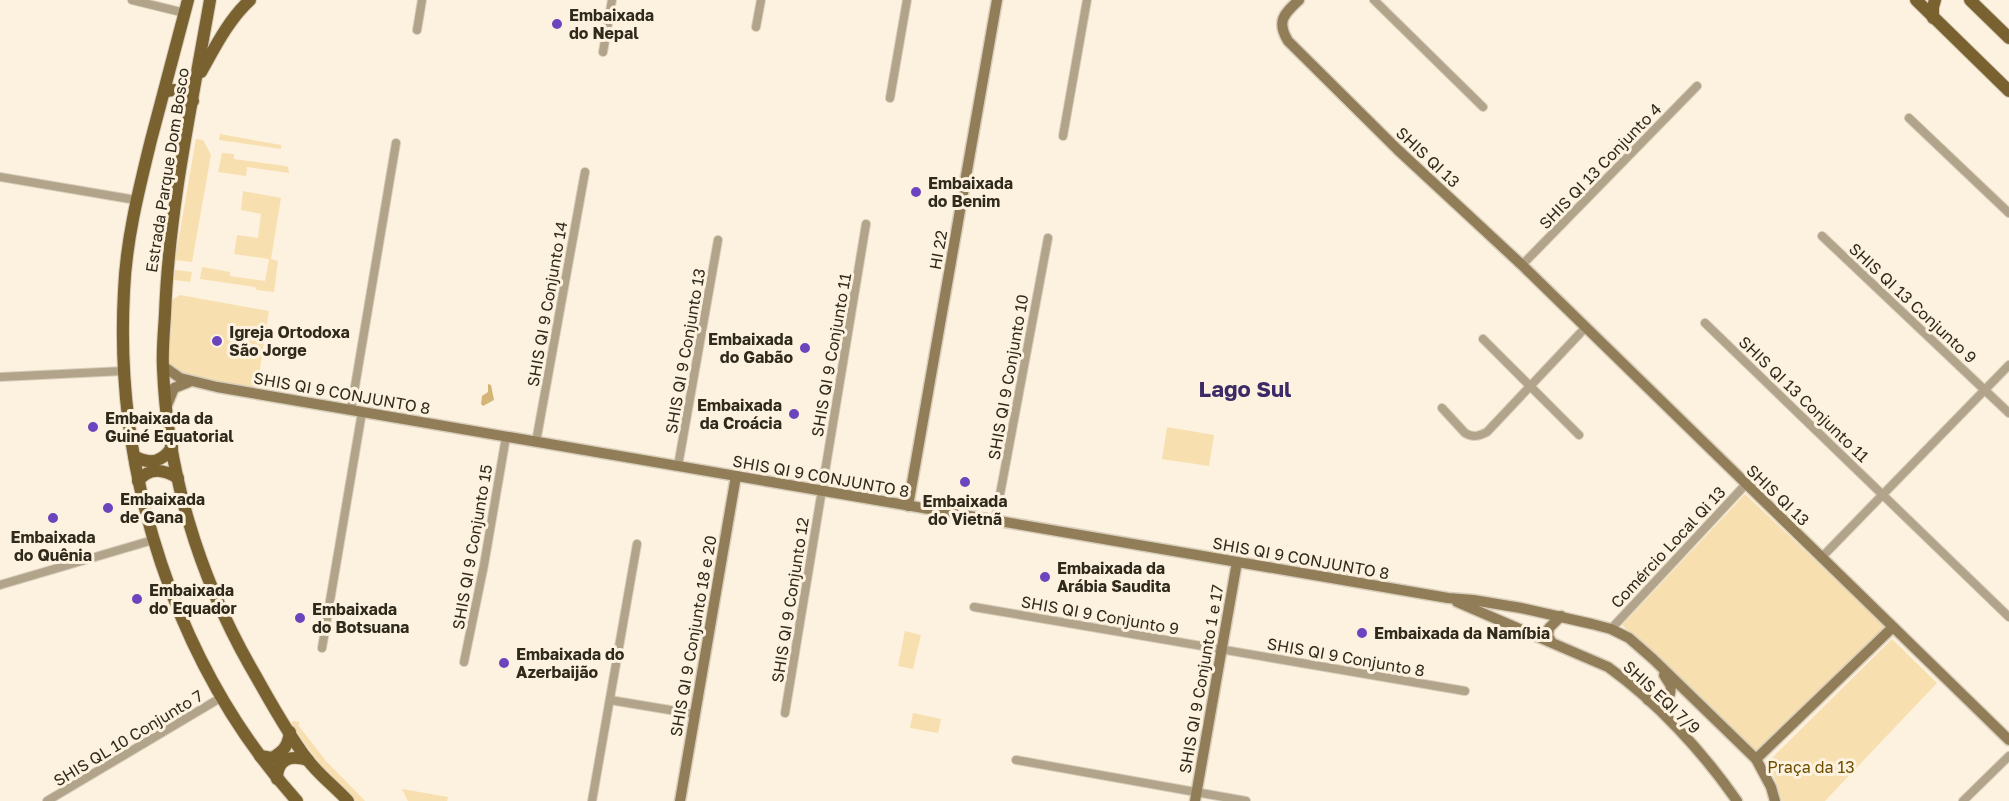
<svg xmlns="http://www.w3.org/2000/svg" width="2009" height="801" viewBox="0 0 2009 801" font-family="'Golos Text',sans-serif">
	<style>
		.green { fill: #f8dfaf }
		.water { fill: #d4b477 }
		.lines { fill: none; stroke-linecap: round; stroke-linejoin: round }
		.street-casing { stroke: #d8cebc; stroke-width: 10 }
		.secondary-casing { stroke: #d8cebc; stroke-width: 13 }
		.primary-casing { stroke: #d8cebc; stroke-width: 14 }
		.street { stroke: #b1a48a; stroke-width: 8 }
		.secondary { stroke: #917d57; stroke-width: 10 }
		.primary { stroke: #796130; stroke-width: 12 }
		.poi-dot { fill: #6c45be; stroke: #fdf2df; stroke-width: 2 }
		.labels { text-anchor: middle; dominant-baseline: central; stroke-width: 6; stroke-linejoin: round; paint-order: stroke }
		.poi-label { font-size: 16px; font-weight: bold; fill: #302a1d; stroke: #fdf2df; text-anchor: start }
		.street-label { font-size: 16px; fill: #302a1d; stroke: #fdf2df }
		.park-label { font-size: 16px; fill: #6e5000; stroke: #fdf2df }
		.district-label { font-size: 22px; font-weight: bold; fill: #3c2b66; stroke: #fdf2df }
	</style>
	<rect width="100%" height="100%" fill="#fdf2df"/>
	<!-- green -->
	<g class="green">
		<path d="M 220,134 L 281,145 L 281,149 L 219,140 Z"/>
		<path d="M 196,139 L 203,140 L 211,155 L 192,262 L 175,260 Z"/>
		<path d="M 222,153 L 234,154 L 234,159 L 285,166 L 288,167 L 289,173 L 247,167 L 246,176 L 218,172 Z"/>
		<path d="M 243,191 L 281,198 L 271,259 L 278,261 L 274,292 L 257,290 L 255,287 L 200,279 L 202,267 L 230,272 L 230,276 L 265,281 L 269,259 L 234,254 L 237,235 L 258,238 L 261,214 L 241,210 Z"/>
		<path d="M 175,270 L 192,272 L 190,282 L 174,280 Z"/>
		<path d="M 180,295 L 269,311 L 256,393 L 174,381 L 169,371 L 171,300 Z"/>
		<path d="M 1167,427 L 1214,435 L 1209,466 L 1162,459 Z"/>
		<path d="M 1745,494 L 1886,627 L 1757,753 L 1622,625 Z"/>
		<path d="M 905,631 L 921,635 L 913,669 L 898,666 Z"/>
		<path d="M 1892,639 L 1937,683 L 1825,801 L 1782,801 L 1769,761 Z"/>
		<path d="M 913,713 L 941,719 L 938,733 L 910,728 Z"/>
		<path d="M 293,721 L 300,722 L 298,725 L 326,761 L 365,801 L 354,801 L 322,767 L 291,724 Z"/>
		<path d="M 402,789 L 448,797 L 447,801 L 408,801 Z"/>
	</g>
	<!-- water -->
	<path class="water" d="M 488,384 L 491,385 L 494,400 L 483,406 L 481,404 L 482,396 L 488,392 Z"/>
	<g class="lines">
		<!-- street casing -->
		<g class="street-casing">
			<g id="street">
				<path d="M 132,0 L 185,13"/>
				<path d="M 1374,0 L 1483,107"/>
				<path d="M 756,27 L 761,0"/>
				<path d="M 417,30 L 422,0"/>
				<path d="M 603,52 L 612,0"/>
				<path d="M 890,98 L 907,0"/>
				<path d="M 1909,118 L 2009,213"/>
				<path d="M 1063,136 L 1087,0"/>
				<path d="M 0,177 L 136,200"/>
				<path d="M 1822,236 L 2009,413"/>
				<path d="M 1522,265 L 1697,86"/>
				<path d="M 1705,323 L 2009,617"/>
				<path d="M 1483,339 L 1579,435"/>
				<path d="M 0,377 L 123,371"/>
				<path d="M 1442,408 L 1465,433 C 1473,438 1479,436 1487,432 L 1585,328"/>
				<path d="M 351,410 L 396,143"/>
				<path d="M 536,442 L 585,172"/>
				<path d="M 678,466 L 718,240"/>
				<path d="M 995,521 L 1048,238"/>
				<path d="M 1821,558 L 2009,365"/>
				<path d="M 0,585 L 153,540"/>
				<path d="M 974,607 L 1465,691"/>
				<path d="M 1611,629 L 1746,484"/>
				<path d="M 322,648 L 362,412"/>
				<path d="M 464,662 L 484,565 L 506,437"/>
				<path d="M 610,700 L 694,714"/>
				<path d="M 785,713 L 866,224"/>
				<path d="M 1016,760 L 1246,801"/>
				<path d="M 47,801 L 222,697"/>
				<path d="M 592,801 L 637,544"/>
				<path d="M 1963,801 L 2009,756"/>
			</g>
		</g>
		<!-- secondary casing -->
		<g class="secondary-casing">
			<g id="secondary">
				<path d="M 1299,0 C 1284,14 1276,21 1288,41 L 1398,150 L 1522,265 L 2009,740"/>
				<path d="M 163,366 L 180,378 L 217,387 L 1448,598 L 1473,600 L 1521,608 L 1592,624 L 1611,629 L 1629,638 L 1653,659 L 1756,759 L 1771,787 L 1775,801"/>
				<path d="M 167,405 L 174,388 L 189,382"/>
				<path d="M 908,506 L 997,0"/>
				<path d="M 1457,602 L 1608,667 C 1657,702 1703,752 1737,801"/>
				<path d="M 1551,641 L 1548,636 L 1549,628 L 1561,616"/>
				<path d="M 1648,700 L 1658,701 L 1670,694 L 1671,686 L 1664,675"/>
				<path d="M 1756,759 L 1893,627"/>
				<path d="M 680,801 L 736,476"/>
				<path d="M 1195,801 L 1237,562"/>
			</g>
		</g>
		<!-- primary casing -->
		<g class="primary-casing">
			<g id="primary">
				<path d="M 188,0 C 176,47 163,93 151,140 C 139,189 126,240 124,291 C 114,472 175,665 297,801"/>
				<path d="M 210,0 C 192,104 169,208 165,314 C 164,332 162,350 163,368 C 167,472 199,576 250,666 C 268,697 285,730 307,759 C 318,774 335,787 348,801"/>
				<path d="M 1916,0 L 2009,91"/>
				<path d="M 1970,0 L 2009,38"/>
				<path d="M 1933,18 L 1933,7 L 1935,0"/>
				<path d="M 201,72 C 215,47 229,19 250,0"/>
				<path d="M 164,92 L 172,90 L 183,91 L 193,101"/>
				<path d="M 134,456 C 149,465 163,462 172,447"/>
				<path d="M 138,481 C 150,467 163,469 178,478"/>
				<path d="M 260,756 L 272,758 C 284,751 288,746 290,732"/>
				<path d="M 277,779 C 277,758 291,755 308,760"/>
			</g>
		</g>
		<!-- street -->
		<use href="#street" class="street"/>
		<!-- secondary -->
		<use href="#secondary" class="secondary"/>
		<!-- primary -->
		<use href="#primary" class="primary"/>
	</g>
	<!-- markers -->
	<g class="poi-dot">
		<circle cx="557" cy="24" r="6"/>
		<circle cx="916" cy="192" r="6"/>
		<circle cx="217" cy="341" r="6"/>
		<circle cx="805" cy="348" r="6"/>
		<circle cx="794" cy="414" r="6"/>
		<circle cx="93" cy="427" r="6"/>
		<circle cx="965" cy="482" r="6"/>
		<circle cx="108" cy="508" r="6"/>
		<circle cx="53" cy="518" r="6"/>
		<circle cx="1045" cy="577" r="6"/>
		<circle cx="137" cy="599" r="6"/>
		<circle cx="300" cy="618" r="6"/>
		<circle cx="1362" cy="633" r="6"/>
		<circle cx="504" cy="663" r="6"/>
	</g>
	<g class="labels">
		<!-- poi labels -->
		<g class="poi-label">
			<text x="569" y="15">Embaixada<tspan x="569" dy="18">do Nepal</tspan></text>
			<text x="928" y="183">Embaixada<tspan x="928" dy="18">do Benim</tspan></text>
			<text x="229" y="332">Igreja Ortodoxa<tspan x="229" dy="18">São Jorge</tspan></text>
			<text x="793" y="339" text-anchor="end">Embaixada<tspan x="793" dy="18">do Gabão</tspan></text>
			<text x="782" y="405" text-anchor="end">Embaixada<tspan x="782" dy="18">da Croácia</tspan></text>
			<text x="105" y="418">Embaixada da<tspan x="105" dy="18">Guiné Equatorial</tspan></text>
			<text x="120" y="499">Embaixada<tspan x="120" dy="18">de Gana</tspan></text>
			<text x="965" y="501" text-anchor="middle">Embaixada<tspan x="965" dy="18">do Vietnã</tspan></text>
			<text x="53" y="537" text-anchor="middle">Embaixada<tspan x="53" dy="18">do Quênia</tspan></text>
			<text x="1057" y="568">Embaixada da<tspan x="1057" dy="18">Arábia Saudita</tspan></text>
			<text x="149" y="590">Embaixada<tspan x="149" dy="18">do Equador</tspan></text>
			<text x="312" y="609">Embaixada<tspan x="312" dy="18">do Botsuana</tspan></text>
			<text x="1374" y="633">Embaixada da Namíbia</text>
			<text x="516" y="654">Embaixada do<tspan x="516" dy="18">Azerbaijão</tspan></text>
		</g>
		<!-- street labels -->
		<g class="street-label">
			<text transform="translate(1428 157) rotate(43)">SHIS QI 13</text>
			<text transform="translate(1600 166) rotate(-46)">SHIS QI 13 Conjunto 4</text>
			<text transform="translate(167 170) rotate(-81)">Estrada Parque Dom Bosco</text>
			<text transform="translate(938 250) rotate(-80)">HI 22</text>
			<text transform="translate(1913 303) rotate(43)">SHIS QI 13 Conjunto 9</text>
			<text transform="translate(547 304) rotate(-80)">SHIS QI 9 Conjunto 14</text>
			<text transform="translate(685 351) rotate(-80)">SHIS QI 9 Conjunto 13</text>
			<text transform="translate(831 355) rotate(-80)">SHIS QI 9 Conjunto 11</text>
			<text transform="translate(1008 377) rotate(-80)">SHIS QI 9 Conjunto 10</text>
			<text transform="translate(342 393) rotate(10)">SHIS QI 9 CONJUNTO 8</text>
			<text transform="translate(1804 399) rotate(44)">SHIS QI 13 Conjunto 11</text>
			<text transform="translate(821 476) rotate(10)">SHIS QI 9 CONJUNTO 8</text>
			<text transform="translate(1778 495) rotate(44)">SHIS QI 13</text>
			<text transform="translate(472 547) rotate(-80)">SHIS QI 9 Conjunto 15</text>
			<text transform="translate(1668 547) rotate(-47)">Comércio Local Qi 13</text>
			<text transform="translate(1301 558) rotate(10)">SHIS QI 9 CONJUNTO 8</text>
			<text transform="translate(790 600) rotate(-81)">SHIS QI 9 Conjunto 12</text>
			<text transform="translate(1100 615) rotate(10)">SHIS QI 9 Conjunto 9</text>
			<text transform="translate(693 636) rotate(-80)">SHIS QI 9 Conjunto 18 e 20</text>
			<text transform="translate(1346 657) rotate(10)">SHIS QI 9 Conjunto 8</text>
			<text transform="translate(1201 679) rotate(-80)">SHIS QI 9 Conjunto 1 e 17</text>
			<text transform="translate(1662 697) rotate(43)">SHIS EQI 7/9</text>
			<text transform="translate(128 738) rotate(-31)">SHIS QL 10 Conjunto 7</text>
		</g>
		<!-- park labels -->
		<g class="park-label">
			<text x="1811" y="767">Praça da 13</text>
		</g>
		<!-- district labels -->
		<g class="district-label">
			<text x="1245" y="388">Lago Sul</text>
		</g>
	</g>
</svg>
